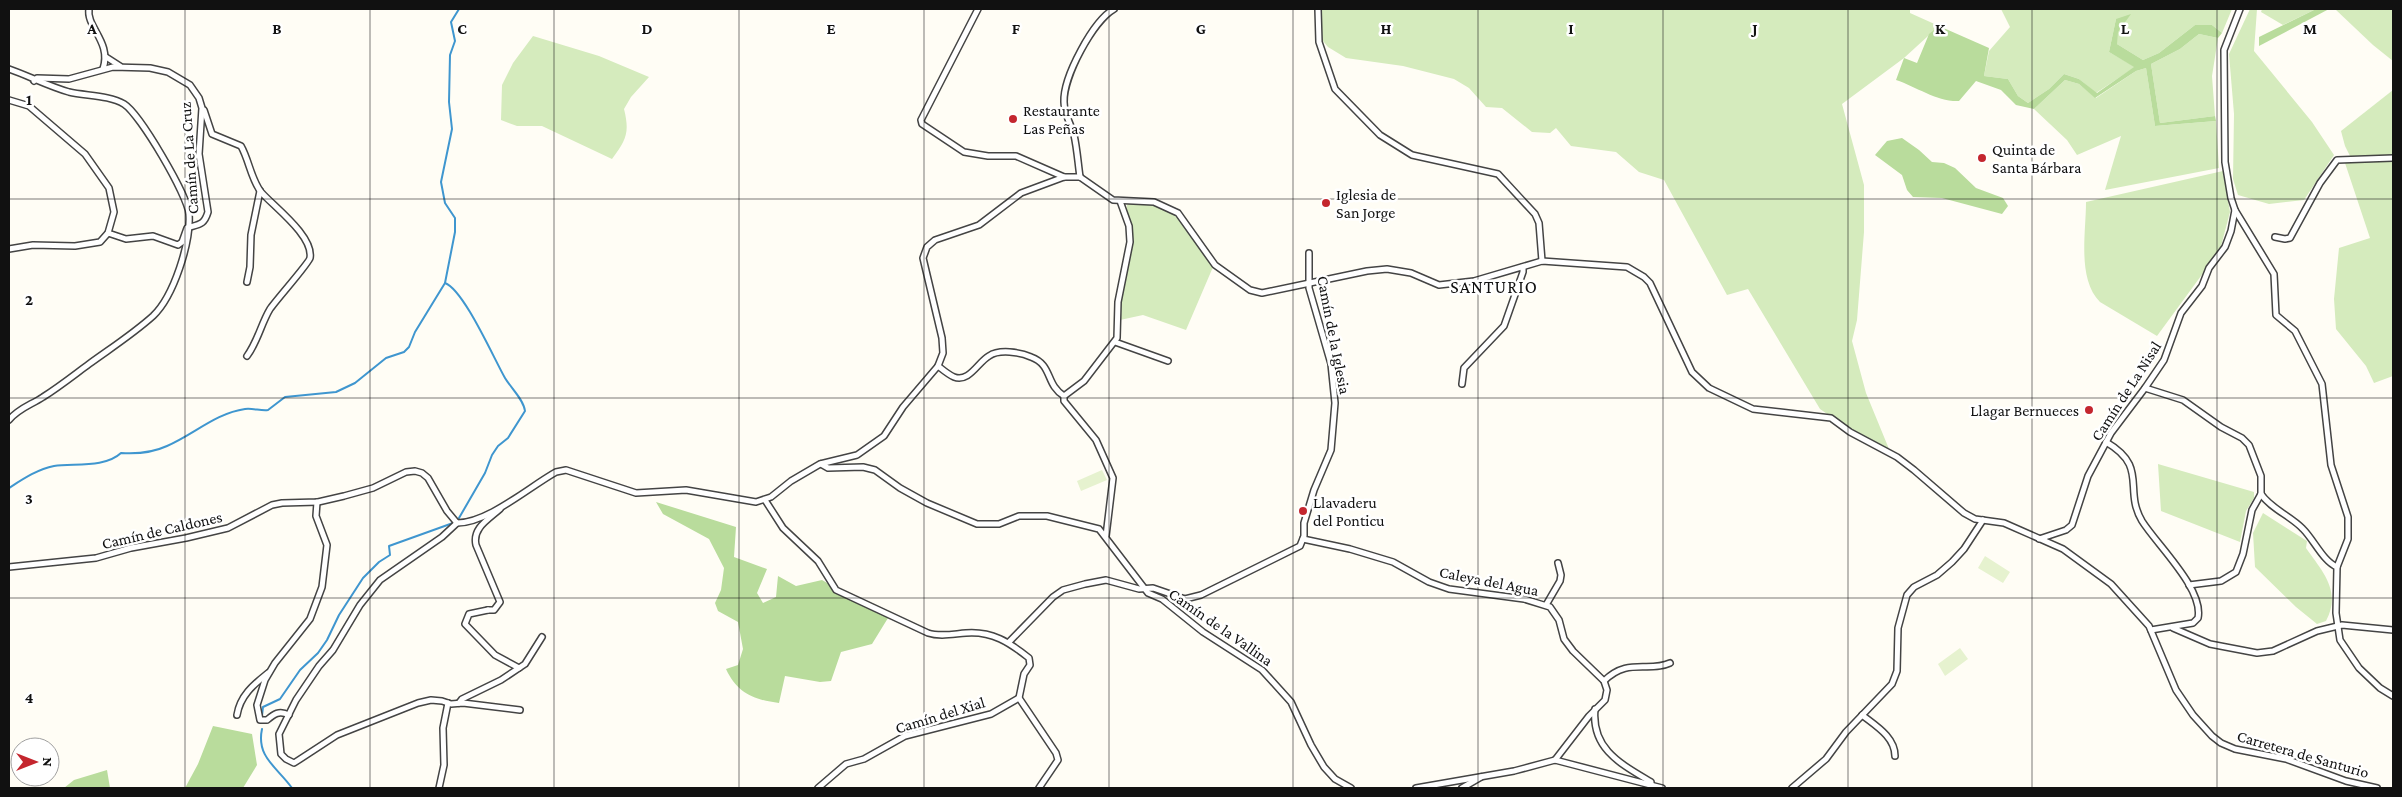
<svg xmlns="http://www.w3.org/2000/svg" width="2402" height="797" viewBox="0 0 2402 797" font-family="'Crimson Pro',serif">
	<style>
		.green { fill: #d5ebbd }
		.forest { fill: #b9dc9c }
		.pitch { fill: #e6f2cf }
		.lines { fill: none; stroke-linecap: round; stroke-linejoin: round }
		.stream { stroke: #3f96cf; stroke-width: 2 }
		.minor-casing { stroke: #444; stroke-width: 8 }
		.minor { stroke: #fff; stroke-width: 5 }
		.grid { fill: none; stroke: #111; stroke-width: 1; stroke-opacity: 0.55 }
		.poi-dot { fill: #c4262e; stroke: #fff; stroke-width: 2 }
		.labels { text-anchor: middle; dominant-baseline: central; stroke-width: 5; stroke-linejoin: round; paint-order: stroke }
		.poi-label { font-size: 16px; fill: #111; stroke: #fff; text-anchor: start }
		.street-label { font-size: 16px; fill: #111; stroke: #fff }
		.neighbourhood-label { font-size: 18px; letter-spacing: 1px; fill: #111; stroke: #fff }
		.grid-label { font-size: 16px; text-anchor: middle; font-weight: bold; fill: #111; stroke: #fff; stroke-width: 5; stroke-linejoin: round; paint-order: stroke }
	</style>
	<rect width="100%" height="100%" fill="#fffdf5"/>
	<!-- green -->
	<g class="green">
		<path d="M 1318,9 L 1910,9 L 1910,13 L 1939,26 L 1904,58 L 1842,104 L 1864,185 L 1864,232 L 1857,320 L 1852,341 L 1866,393 L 1889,449 L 1855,433 L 1820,409 L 1748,289 L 1727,295 L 1664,180 L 1639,172 L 1616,152 L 1571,146 L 1556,128 L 1550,133 L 1532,132 L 1502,108 L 1486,107 L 1469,88 L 1454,79 L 1403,66 L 1346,58 L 1328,47 L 1318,35 Z"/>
		<path d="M 2001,9 L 2232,9 L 2222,33 L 2212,25 L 2195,25 L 2159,53 L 2143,60 L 2117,44 L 2116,19 L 2109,52 L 2135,67 L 2096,93 L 2079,79 L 2064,74 L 2049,89 L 2028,103 L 2018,96 L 2008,79 L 1984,76 L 1989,51 L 2010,27 Z"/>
		<path d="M 2250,9 L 2257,9 L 2254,51 L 2312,122 L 2334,155 L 2304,200 L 2269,204 L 2238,195 L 2233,179 L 2234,114 L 2229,54 Z"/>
		<path d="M 2262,9 L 2316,9 L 2283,25 L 2261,12 Z"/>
		<path d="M 2335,9 L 2393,9 L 2393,61 L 2373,45 Z"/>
		<path d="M 2199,34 L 2218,38 L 2212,76 L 2215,116 L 2160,123 L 2151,64 L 2180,49 Z"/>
		<path d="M 533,36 L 599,56 L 649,77 L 631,97 L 624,109 C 630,133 626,140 612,159 L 542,126 L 517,126 L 501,120 L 502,85 L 513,63 Z"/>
		<path d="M 2146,68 L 2155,126 L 2216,121 L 2219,168 L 2105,190 L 2121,136 L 2077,155 L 2067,140 L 2034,109 L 2065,80 L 2079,84 L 2096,98 L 2136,71 Z"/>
		<path d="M 2393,90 L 2393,155 L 2350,156 L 2345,146 L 2341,131 Z"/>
		<path d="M 2393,160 L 2393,376 L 2374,383 L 2366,366 L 2336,329 L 2334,299 L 2339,248 L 2370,238 L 2345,163 Z"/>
		<path d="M 2223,171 L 2230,212 L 2220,250 L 2157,336 L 2100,302 C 2077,279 2086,233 2086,202 Z"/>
		<path d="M 1133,202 C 1189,208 1182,230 1213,267 L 1186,330 L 1143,315 L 1120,320 C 1120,292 1130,266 1133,239 C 1134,227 1125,216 1127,205 Z"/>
		<path d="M 2158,464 L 2254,492 L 2254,498 L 2246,511 L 2240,542 L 2161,511 Z"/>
		<path d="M 2263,513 L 2307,541 L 2306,548 C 2322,571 2342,591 2326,621 L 2317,624 L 2296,607 L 2255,567 L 2253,533 Z"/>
	</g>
	<!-- forest -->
	<g class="forest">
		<path d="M 2316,9 L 2329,9 L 2259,46 L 2259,37 Z"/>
		<path d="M 2131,14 L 2118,32 L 2117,44 L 2143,60 L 2159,53 L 2195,25 L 2212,25 L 2222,33 L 2218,38 L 2199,34 L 2180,49 L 2151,64 L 2160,123 L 2215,116 L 2216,121 L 2155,126 L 2146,68 L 2136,71 L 2095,98 L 2079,84 L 2065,80 L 2034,109 L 2016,105 L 2001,90 L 1976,81 L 1959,101 C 1937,102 1917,87 1896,80 L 1904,58 L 1917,63 L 1929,34 L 1939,26 L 1989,48 L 1984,76 L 2008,79 L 2018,96 L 2028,103 L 2049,89 L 2064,74 L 2079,79 L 2097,93 L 2134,67 L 2109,52 L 2116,19 Z"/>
		<path d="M 1902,138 L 1919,150 L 1932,162 L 1944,163 L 1955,168 L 1976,188 L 2003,198 L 2008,206 L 2002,214 L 1942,198 L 1913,197 L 1907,190 L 1902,175 L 1875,155 L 1887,141 Z"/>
		<path d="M 656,502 L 736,527 L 734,557 L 767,569 L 757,593 L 763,603 L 776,597 L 778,576 L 796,586 L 822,580 L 888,618 L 872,644 L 841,652 L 831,681 L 820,682 L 785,676 L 779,703 C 754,700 737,693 726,669 L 738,665 L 743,649 L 738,622 L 718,611 L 715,603 L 721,590 L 724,568 L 709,539 L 663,514 Z"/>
		<path d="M 213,726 L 252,734 L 257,765 L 243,788 L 185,788 L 198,764 Z"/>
		<path d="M 107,770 L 110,788 L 64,788 L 74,780 Z"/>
	</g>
	<!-- pitch -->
	<g class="pitch">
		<path d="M 1102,470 L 1107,480 L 1081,491 L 1077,481 Z"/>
		<path d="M 1985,556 L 2010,572 L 2003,583 L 1978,568 Z"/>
		<path d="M 1960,648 L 1968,659 L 1945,676 L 1938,664 Z"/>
	</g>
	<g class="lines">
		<!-- stream -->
		<g class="stream">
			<path d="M 459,9 L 451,22 L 455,41 L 450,55 L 449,102 L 452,129 L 441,182 L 445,203 L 455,218 L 455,232 L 445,283 C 464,290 494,359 505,378 C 511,388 524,400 525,411 L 508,438 L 498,446 L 492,455 L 485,473 L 459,518"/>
			<path d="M 9,488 C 23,479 38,469 54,466 C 74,463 105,468 121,453 C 136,454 154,452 167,446 C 193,435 216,413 245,409 C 253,408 261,411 268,410 L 285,397 L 336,392 L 355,383 L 386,358 L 404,352 L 409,347 L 415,332 L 445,283"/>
			<path d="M 262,716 L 263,707 L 280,699 L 300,670 L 318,653 L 327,640 L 339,615 L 363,578 L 379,562 L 390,555 L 389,546 L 453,523"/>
			<path d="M 262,729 C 256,757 277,767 292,788"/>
		</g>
		<!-- minor casing -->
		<g class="minor-casing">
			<g id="minor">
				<path d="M 89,9 C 86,27 112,42 103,69"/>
				<path d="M 978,9 L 921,120 L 922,124 L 964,152 L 988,156 L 1016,156 L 1064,177"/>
				<path d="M 1318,9 L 1319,42 L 1335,89 L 1380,135 L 1412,155 L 1498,174 L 1535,214 L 1539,223 L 1542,261"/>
				<path d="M 106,57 L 120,66"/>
				<path d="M 9,69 C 29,76 48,86 69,92 C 86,96 109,95 124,104 C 140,114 188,196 189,214 C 191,242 174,296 153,316 C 133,334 111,348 89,364 C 74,375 59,387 43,397 C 31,405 19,408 9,420"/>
				<path d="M 34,81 L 37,78 L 69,79 L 113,67 L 150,68 L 168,72 L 190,85 L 199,98 L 202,108 L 199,154 L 208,212 C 204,225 200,224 187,228 L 182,242 L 178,245 L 153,236 L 126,239 L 108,233"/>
				<path d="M 9,100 L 29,106 L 85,154 L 109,188 L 114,212 L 108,233 L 100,242 L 75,246 L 33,245 L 9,249"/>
				<path d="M 204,110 L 212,134 L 241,146 C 249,160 251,179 261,192 C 273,206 314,236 310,258 C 309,263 277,299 270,309 C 261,324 258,341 247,356"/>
				<path d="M 1080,177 L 1113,200 L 1154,202 L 1178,213 L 1215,265 L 1250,290 L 1262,293 L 1367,271 L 1387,269 L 1411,273 L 1439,285 L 1474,281 L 1542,261 L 1627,267 L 1644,277 L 1650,283 L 1692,372 L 1709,388 L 1753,409 L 1831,418 L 1850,432 L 1897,457 L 1914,470 L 1964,513 L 1975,519 L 2004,523 L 2063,549 L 2111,584 L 2149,626 L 2176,690 L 2193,715 L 2212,736 L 2221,743 L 2235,749 L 2286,759 L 2346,781 L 2377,788"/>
				<path d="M 1080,177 C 1078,163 1077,148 1074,135 C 1071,124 1064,114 1064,102 C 1063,77 1093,21 1114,9"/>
				<path d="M 2235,210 L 2274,274 L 2276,315 L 2295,331 L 2322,384 L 2331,465 L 2348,517 L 2348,539 L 2337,567 L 2336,613 L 2340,640 L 2359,668 L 2380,688 L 2393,696"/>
				<path d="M 2275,237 L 2285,239 L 2290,238 L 2320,183 L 2337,160 L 2393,158"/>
				<path d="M 247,282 L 250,267 L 251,235 L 260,191"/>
				<path d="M 1115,342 L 1168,361"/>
				<path d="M 938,366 C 943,370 949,375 954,377 C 969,383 978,362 989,356 C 999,349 1020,352 1031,357 C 1053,365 1045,384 1064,396"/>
				<path d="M 1462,384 L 1464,368 L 1504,326 L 1523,272 L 1523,267"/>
				<path d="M 2145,388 L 2183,400 L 2221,427 L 2242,438 L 2249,445 L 2261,476 L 2261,494 L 2252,510 L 2243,554 L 2236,572 L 2221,581 L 2189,585"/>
				<path d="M 2106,442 C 2149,467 2123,489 2142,521 C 2157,545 2204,589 2198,618 L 2193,623 L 2151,630"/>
				<path d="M 821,464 L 828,468 L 863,467 L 875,470 L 900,488 L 927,503 L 977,524 L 999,524 L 1019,516 L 1047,516 L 1099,529 L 1148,593 L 1162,599 L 1203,632 L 1262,670 L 1291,702 L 1311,745 L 1324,767 L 1335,779 L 1351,788"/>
				<path d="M 2261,494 C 2271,509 2291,516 2303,529 C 2314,540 2323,561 2337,567"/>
				<path d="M 765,500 L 783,528 L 818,561 L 836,590 L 928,633 C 940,637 953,634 966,633 C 992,631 1009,642 1029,658 L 1030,665 L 1024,674 L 1019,698 L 1056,753 L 1058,760 L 1039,788"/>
				<path d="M 457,523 L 442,537 L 380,580 L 360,605 L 333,650 L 319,666 L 296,700 L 279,734 L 281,754 L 286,759 L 294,763 L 337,735 L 418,703 L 431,700 L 442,701 L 451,704 L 463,703 L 520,710"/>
				<path d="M 1106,536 L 1113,478 L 1096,440 L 1064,401 L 1064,396 L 1084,381 L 1117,338 L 1118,302 L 1130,242 L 1129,226 L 1120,201"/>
				<path d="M 1303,539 L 1350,549 L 1393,562 L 1429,582 L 1449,589 L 1524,599 L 1550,607 L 1559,620 L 1564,639 L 1573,651 L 1604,681 L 1607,690 L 1605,700 L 1589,716 L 1555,760"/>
				<path d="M 2039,539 L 2066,530 L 2072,525 L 2088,476 L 2111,433 L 2145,388 L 2164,360 L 2181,313 L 2202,286 L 2209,268 L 2225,247 L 2231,231 L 2235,210 L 2231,198 L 2225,162 L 2224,50 L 2240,9"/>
				<path d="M 9,567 L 96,558 L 131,548 L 186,538 L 228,528 L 272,505 L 282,503 L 318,502 L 344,496 L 373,488 L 406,472 L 415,471 L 422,473 L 428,478 L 447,511 L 457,523 C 488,523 529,487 556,472 L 566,470 L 636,493 L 686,490 L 756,502 L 771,497 L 791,481 L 820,464 L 857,455 L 884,436 L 903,407 L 938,366 L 943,353 L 942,338 L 923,258 L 927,247 L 935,240 L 979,225 L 1021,193 L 1064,177 L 1080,177"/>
				<path d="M 1546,605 L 1560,581 L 1561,575 L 1558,563"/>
				<path d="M 488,610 L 469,614 L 465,624 L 495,655 L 519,668 L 525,664 L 542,637"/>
				<path d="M 488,610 L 494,610 L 500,602 L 476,545 C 472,528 489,519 500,509"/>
				<path d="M 2173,628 L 2210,644 L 2257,653 L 2273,651 L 2317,631 L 2342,625 L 2393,630"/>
				<path d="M 1009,642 L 1053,597 L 1063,590 L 1085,584 L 1106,580 L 1139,589 L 1153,588 L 1185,599 L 1201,595 L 1300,546 L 1304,536 L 1304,523 L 1314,490 L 1331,450 L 1335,403 L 1331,364 L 1309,288 L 1309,253"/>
				<path d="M 1604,681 C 1628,657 1648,673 1670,663"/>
				<path d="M 459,703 L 462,699 L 501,680 L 519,668"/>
				<path d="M 1595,709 C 1591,749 1621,764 1651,782 L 1651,785"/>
				<path d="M 237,715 C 240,696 253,685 268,673"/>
				<path d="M 289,715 C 279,710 274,714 267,720 L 260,720 L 257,705 L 265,680 L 275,663 L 310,619 L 322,587 L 327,545 L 316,516 L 317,502"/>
				<path d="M 1862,715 C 1876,726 1895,737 1895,756"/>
				<path d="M 439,788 L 444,765 L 443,728 L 448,703"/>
				<path d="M 818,788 L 846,764 L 864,759 L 905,736 L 991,714 L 1019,698"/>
				<path d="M 1416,788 L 1514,771 L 1555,760 L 1662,788"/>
				<path d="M 1462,788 L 1481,777"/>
				<path d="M 1792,788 L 1826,759 L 1846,732 L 1892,684 L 1897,671 L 1898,628 L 1907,595 L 1914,587 L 1937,575 L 1952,562 L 1964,549 L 1983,520"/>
			</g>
		</g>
		<!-- minor -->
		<use href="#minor" class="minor"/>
	</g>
	<!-- grid -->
	<path class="grid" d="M 185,9 L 185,788M 370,9 L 370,788M 554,9 L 554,788M 739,9 L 739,788M 924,9 L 924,788M 1109,9 L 1109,788M 1293,9 L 1293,788M 1478,9 L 1478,788M 1663,9 L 1663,788M 1848,9 L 1848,788M 2032,9 L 2032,788M 2217,9 L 2217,788M 9,199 L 2393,199M 9,398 L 2393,398M 9,598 L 2393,598"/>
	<!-- markers -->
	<g class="poi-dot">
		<circle cx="1013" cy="119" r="5"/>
		<circle cx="1982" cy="158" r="5"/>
		<circle cx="1326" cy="203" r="5"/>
		<circle cx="2089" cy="410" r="5"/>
		<circle cx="1303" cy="511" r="5"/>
	</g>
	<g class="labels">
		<!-- poi labels -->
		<g class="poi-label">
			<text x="1023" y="110">Restaurante<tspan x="1023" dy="18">Las Peñas</tspan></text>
			<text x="1992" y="149">Quinta de<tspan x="1992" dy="18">Santa Bárbara</tspan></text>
			<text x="1336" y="194">Iglesia de<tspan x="1336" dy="18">San Jorge</tspan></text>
			<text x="2079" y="410" text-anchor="end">Llagar Bernueces</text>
			<text x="1313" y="502">Llavaderu<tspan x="1313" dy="18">del Ponticu</tspan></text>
		</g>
		<!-- street labels -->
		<g class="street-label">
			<text transform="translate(189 158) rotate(-94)">Camín de La Cruz</text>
			<text transform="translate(1334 335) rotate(79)">Camín de la Iglesia</text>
			<text transform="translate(2126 391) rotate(-57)">Camín de La Nisal</text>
			<text transform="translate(162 530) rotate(-13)">Camín de Caldones</text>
			<text transform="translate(1489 581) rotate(11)">Caleya del Agua</text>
			<text transform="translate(1221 627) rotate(35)">Camín de la Vallina</text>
			<text transform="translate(940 715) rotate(-17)">Camín del Xial</text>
			<text transform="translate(2303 754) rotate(16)">Carretera de Santurio</text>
		</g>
		<!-- neighbourhood labels -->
		<g class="neighbourhood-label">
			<text x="1494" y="287">SANTURIO</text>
		</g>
	</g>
	<g class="grid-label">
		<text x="92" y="34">A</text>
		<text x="277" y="34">B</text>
		<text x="462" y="34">C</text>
		<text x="647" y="34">D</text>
		<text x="831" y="34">E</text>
		<text x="1016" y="34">F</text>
		<text x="1201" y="34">G</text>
		<text x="1386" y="34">H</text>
		<text x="1571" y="34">I</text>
		<text x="1755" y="34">J</text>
		<text x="1940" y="34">K</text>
		<text x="2125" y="34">L</text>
		<text x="2310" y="34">M</text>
		<text x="29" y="105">1</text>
		<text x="29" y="305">2</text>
		<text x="29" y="504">3</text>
		<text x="29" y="703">4</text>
	</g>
	<!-- border -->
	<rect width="2402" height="797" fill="none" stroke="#111111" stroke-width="20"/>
	<!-- north arrow -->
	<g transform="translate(35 762) rotate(90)"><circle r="24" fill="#ffffff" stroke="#a0a0a0"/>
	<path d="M0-4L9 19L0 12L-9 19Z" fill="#c4262e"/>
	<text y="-8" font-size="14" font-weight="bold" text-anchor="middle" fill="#111111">N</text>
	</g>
</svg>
